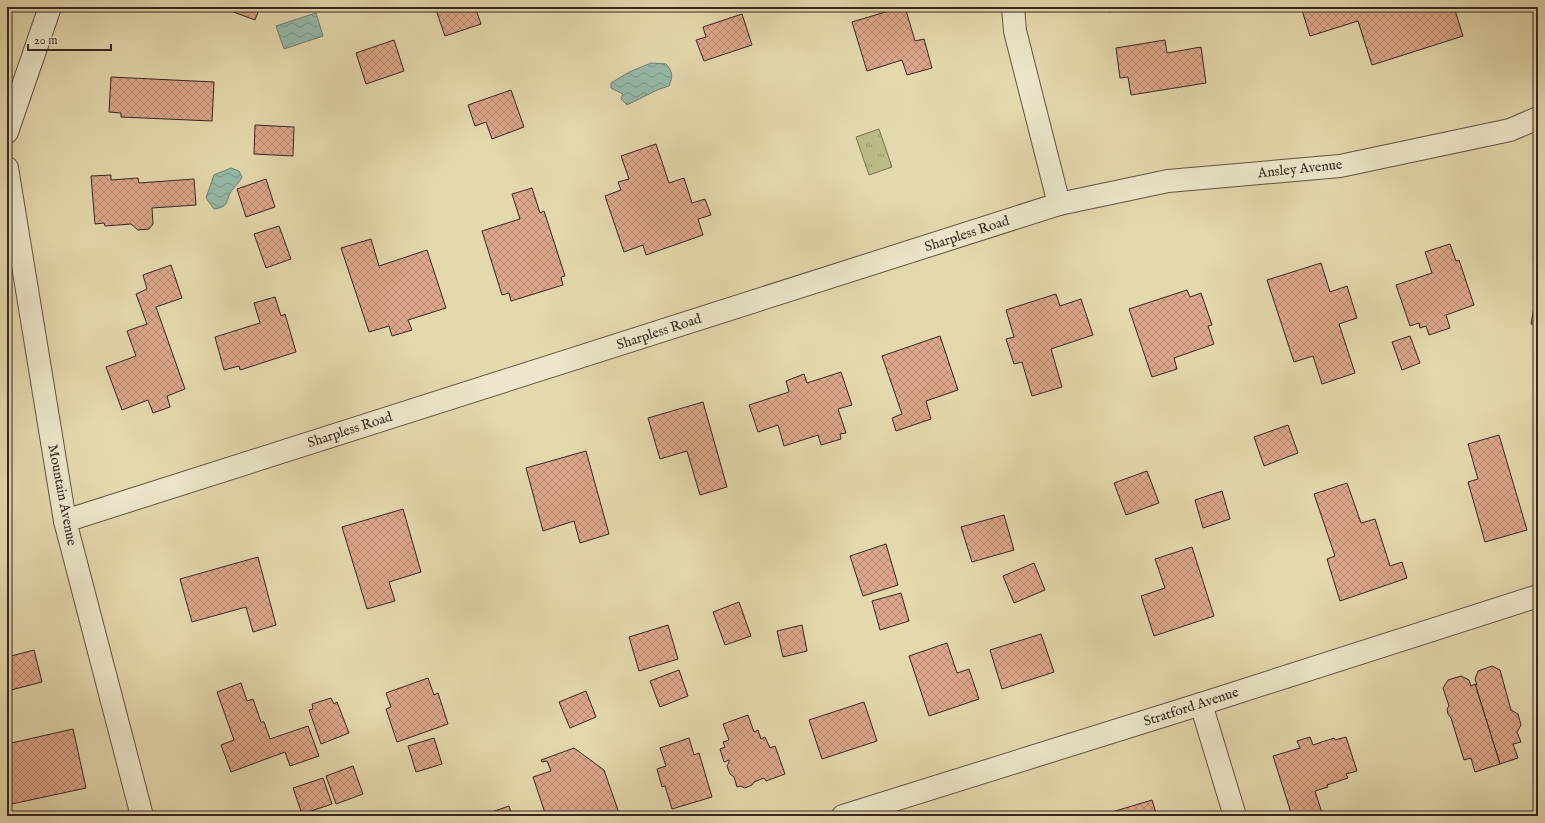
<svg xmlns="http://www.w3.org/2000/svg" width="1545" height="823" viewBox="0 0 1545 823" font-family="'IM FELL English',serif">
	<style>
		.park { fill: url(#park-tufts); stroke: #797252 }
		.water { fill: url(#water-waves); stroke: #6f7f72 }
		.building { fill: url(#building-cross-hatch); stroke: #372720 }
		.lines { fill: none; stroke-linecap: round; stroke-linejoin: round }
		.minor-casing { stroke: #625343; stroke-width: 24 }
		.minor { stroke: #ede6ca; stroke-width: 22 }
		.labels { text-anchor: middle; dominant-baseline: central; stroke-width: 3; stroke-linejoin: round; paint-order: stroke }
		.street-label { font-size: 14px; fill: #372720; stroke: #ede6ca }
	</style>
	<defs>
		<pattern id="park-tufts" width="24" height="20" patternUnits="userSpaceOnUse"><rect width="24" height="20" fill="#bbbc85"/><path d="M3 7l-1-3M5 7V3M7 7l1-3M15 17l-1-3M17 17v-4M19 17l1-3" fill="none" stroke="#99996c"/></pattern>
		<pattern id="water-waves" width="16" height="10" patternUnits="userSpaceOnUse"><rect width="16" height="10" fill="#95baa9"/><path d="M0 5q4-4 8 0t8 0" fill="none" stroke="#7a9789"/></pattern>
		<pattern id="building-cross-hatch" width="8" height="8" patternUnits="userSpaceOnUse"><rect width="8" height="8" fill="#dca78a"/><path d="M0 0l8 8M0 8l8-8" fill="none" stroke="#b38870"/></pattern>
	</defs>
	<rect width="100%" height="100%" fill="#e4d8ad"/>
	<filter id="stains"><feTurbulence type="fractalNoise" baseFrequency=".005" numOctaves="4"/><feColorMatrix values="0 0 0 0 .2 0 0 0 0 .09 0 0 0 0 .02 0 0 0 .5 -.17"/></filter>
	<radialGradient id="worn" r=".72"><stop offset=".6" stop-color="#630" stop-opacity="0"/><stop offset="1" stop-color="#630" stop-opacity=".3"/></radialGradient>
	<!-- park -->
	<path class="park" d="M 879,129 L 892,167 L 869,175 L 856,137 Z"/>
	<!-- water -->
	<g class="water">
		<path d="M 316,13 L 323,36 L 284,49 L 276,26 Z"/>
		<path d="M 651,63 L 666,64 C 673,72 673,76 669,86 L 657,90 L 627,105 L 621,99 L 623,94 L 611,88 L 611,83 L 629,72 Z"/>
		<path d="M 231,168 L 239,171 L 242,177 C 239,183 236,185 232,190 C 225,199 231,207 214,209 L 206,198 L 214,175 Z"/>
	</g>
	<!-- building -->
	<g class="building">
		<path d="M 220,7 L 260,7 L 255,20 Z"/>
		<path d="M 435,7 L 475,7 L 481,24 L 445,36 Z"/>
		<path d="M 902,7 L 905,7 L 915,41 L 924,39 L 932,68 L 907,75 L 902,60 L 867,71 L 852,22 Z"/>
		<path d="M 1108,7 L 1136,7 L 1109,12 Z"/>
		<path d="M 1301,7 L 1454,7 L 1463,36 L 1372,65 L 1358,21 L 1310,36 Z"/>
		<path d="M 742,14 L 752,45 L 704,61 L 696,40 L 706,37 L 703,27 Z"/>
		<path d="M 394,40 L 404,71 L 366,84 L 356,53 Z"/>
		<path d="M 1165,40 L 1167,53 L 1201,47 L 1206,83 L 1131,95 L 1128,77 L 1120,78 L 1116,48 Z"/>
		<path d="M 111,77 L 214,82 L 212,121 L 121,117 L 121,113 L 109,112 Z"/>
		<path d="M 511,90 L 524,127 L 492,139 L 486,122 L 475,126 L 468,105 Z"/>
		<path d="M 255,125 L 294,127 L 293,156 L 254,154 Z"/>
		<path d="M 656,144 L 669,183 L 684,178 L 692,203 L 705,199 L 711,215 L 698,219 L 703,235 L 646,255 L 643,245 L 624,252 L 605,196 L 621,190 L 618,182 L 629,179 L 621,156 Z"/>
		<path d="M 111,175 L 111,180 L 138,178 L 139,183 L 194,179 L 196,205 L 152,208 L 153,224 L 149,229 L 138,230 L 131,224 L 105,226 L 104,223 L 95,224 L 91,176 Z"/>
		<path d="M 266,179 L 275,207 L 246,217 L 237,189 Z"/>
		<path d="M 532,188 L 540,213 L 544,211 L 565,276 L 561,277 L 563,285 L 511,301 L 509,293 L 502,295 L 482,231 L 520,219 L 512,194 Z"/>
		<path d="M 279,226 L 291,259 L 266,268 L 254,234 Z"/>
		<path d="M 371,239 L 379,266 L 427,250 L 446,308 L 408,320 L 412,330 L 392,336 L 389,326 L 369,332 L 341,248 Z"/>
		<path d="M 1450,244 L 1456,261 L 1459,260 L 1474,305 L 1446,315 L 1450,328 L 1429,335 L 1426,326 L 1420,328 L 1419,323 L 1410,326 L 1396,285 L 1432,273 L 1425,252 Z"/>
		<path d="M 1321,263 L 1330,292 L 1347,286 L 1357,318 L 1339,324 L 1355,373 L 1322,384 L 1313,356 L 1294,362 L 1267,280 Z"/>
		<path d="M 171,265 L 182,298 L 156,307 L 185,389 L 167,396 L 170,407 L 153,413 L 148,400 L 122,410 L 106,367 L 136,356 L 127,331 L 147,324 L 136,294 L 147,289 L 143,275 Z"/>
		<path d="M 1538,284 L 1538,325 L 1531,324 Z"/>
		<path d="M 1187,290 L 1190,297 L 1201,293 L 1212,325 L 1208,326 L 1214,344 L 1174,358 L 1177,369 L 1152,377 L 1129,309 Z"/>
		<path d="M 1056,294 L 1060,306 L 1081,299 L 1093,335 L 1051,349 L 1062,387 L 1032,396 L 1022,362 L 1014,364 L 1006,339 L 1014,337 L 1006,310 Z"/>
		<path d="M 275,297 L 281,316 L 285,314 L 296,352 L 240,370 L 239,366 L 224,370 L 215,337 L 260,323 L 254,303 Z"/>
		<path d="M 940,336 L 958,390 L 926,401 L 931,419 L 896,431 L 892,418 L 902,414 L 882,356 Z"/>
		<path d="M 1410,336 L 1420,363 L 1402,370 L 1392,342 Z"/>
		<path d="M 841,372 L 852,405 L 838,409 L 846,433 L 840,434 L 841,439 L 821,445 L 818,435 L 784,446 L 778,425 L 758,432 L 749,405 L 789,392 L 786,381 L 804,374 L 807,383 Z"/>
		<path d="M 703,402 L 727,487 L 700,495 L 687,451 L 660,459 L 648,418 Z"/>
		<path d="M 1288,425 L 1298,453 L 1264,466 L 1254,437 Z"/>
		<path d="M 1499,435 L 1527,530 L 1485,542 L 1468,482 L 1478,479 L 1468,444 Z"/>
		<path d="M 586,451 L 609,534 L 580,543 L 574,521 L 543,531 L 526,468 Z"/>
		<path d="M 1147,471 L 1159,503 L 1126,515 L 1114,483 Z"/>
		<path d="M 1347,483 L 1361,523 L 1375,519 L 1390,566 L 1402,562 L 1407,578 L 1340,601 L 1327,559 L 1335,556 L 1314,494 Z"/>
		<path d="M 1222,491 L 1230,519 L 1203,528 L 1195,500 Z"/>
		<path d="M 403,509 L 421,572 L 389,582 L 395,601 L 367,609 L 342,527 Z"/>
		<path d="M 1004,515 L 1014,550 L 972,562 L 961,527 Z"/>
		<path d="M 886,544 L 898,585 L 863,596 L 850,556 Z"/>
		<path d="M 1192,547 L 1214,616 L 1154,636 L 1141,596 L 1165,588 L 1155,559 Z"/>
		<path d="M 258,557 L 276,625 L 253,632 L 246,607 L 192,622 L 180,579 Z"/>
		<path d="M 1034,563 L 1045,590 L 1014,603 L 1003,576 Z"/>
		<path d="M 901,593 L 909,621 L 880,630 L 872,601 Z"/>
		<path d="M 739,602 L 751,636 L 725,645 L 713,612 Z"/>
		<path d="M 668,625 L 678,659 L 639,671 L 629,637 Z"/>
		<path d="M 802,625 L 807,651 L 783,657 L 777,631 Z"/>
		<path d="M 1041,634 L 1054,672 L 1002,689 L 990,650 Z"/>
		<path d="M 947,643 L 957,673 L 969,669 L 979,699 L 929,716 L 909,656 Z"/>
		<path d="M 34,650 L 42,682 L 7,691 L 7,657 Z"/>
		<path d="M 1492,666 L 1500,670 L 1511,710 L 1518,714 L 1521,725 L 1517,732 L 1521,742 L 1513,744 L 1518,758 L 1500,764 L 1475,684 L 1477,685 L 1475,679 L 1478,671 Z"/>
		<path d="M 679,670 L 688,696 L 660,707 L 650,681 Z"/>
		<path d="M 1461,676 L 1469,680 L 1471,686 L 1475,684 L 1500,764 L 1475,772 L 1471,758 L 1464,760 L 1451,718 L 1448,714 L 1447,709 L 1449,706 L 1443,688 L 1448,680 Z"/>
		<path d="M 428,678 L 434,695 L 438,693 L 448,724 L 397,742 L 386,709 L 391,707 L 386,693 Z"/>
		<path d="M 241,683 L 247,701 L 253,699 L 261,722 L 264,722 L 270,739 L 308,726 L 319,756 L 290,766 L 285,752 L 231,772 L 221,745 L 234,740 L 217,692 Z"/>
		<path d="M 586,691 L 596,717 L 570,728 L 559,702 Z"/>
		<path d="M 331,698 L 334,704 L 337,702 L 349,733 L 321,744 L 309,710 L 313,709 L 312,704 Z"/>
		<path d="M 864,702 L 877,741 L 822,759 L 809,720 Z"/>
		<path d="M 748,715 L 754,732 L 758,730 L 761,739 L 765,737 L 770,748 L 775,746 L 785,774 L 766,781 L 764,778 L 754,782 L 752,785 L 745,788 L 740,786 L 737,787 L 734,777 L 730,774 L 727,766 L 729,762 L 729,760 L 724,762 L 720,749 L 725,747 L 723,742 L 729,740 L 723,724 Z"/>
		<path d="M 73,729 L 86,788 L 7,805 L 7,744 Z"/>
		<path d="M 1310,737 L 1313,745 L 1334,738 L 1335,740 L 1346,737 L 1357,771 L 1346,774 L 1348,778 L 1327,785 L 1328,787 L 1315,791 L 1323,816 L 1292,816 L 1273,756 L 1300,748 L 1297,741 Z"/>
		<path d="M 434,738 L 442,764 L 416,772 L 408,746 Z"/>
		<path d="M 689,738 L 694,755 L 699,753 L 712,797 L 672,809 L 665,786 L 662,787 L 657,769 L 666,766 L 660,748 Z"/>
		<path d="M 574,748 L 604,770 L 620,816 L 546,816 L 533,777 L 551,771 L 547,761 L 542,762 L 541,760 Z"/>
		<path d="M 353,766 L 363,794 L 336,804 L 326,776 Z"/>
		<path d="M 323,778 L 332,804 L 302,814 L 293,788 Z"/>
		<path d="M 1152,800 L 1157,816 L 1113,816 L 1112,812 Z"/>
		<path d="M 509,806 L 512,816 L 480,816 Z"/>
	</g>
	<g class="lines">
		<!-- minor casing -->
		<g class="minor-casing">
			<g id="minor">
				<path d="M 1013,7 L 1015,31 L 1059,204"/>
				<path d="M 7,132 L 50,7"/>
				<path d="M 7,168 L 65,521 L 142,816"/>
				<path d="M 65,521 L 1059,204 L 1168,181 L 1340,166 L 1510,130 L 1538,118"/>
				<path d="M 1201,704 L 1235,816"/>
				<path d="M 843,816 L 1201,704 L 1538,596"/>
			</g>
		</g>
		<!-- minor -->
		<use href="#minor" class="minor"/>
	</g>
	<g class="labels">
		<!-- street labels -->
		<g class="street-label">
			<text transform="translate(1300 169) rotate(-6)">Ansley Avenue</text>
			<text transform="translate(967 234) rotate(-18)">Sharpless Road</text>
			<text transform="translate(659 332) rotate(-18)">Sharpless Road</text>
			<text transform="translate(350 430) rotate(-18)">Sharpless Road</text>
			<text transform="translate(62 495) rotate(79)">Mountain Avenue</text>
			<text transform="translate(1191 707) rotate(-18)">Stratford Avenue</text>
		</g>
	</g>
	<!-- margin -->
	<rect width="1545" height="823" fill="none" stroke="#e4d8ad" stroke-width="24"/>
	<rect x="8" y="8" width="1529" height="807" fill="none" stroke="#372720" stroke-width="2"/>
	<rect x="12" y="12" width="1521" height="799" fill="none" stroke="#372720"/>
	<!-- scale -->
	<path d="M28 44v6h83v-6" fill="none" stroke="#372720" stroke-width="2"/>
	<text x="34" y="44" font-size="12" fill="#372720" stroke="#ede6ca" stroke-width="3" paint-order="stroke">20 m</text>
	<rect width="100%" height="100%" filter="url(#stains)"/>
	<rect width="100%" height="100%" fill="url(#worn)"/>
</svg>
